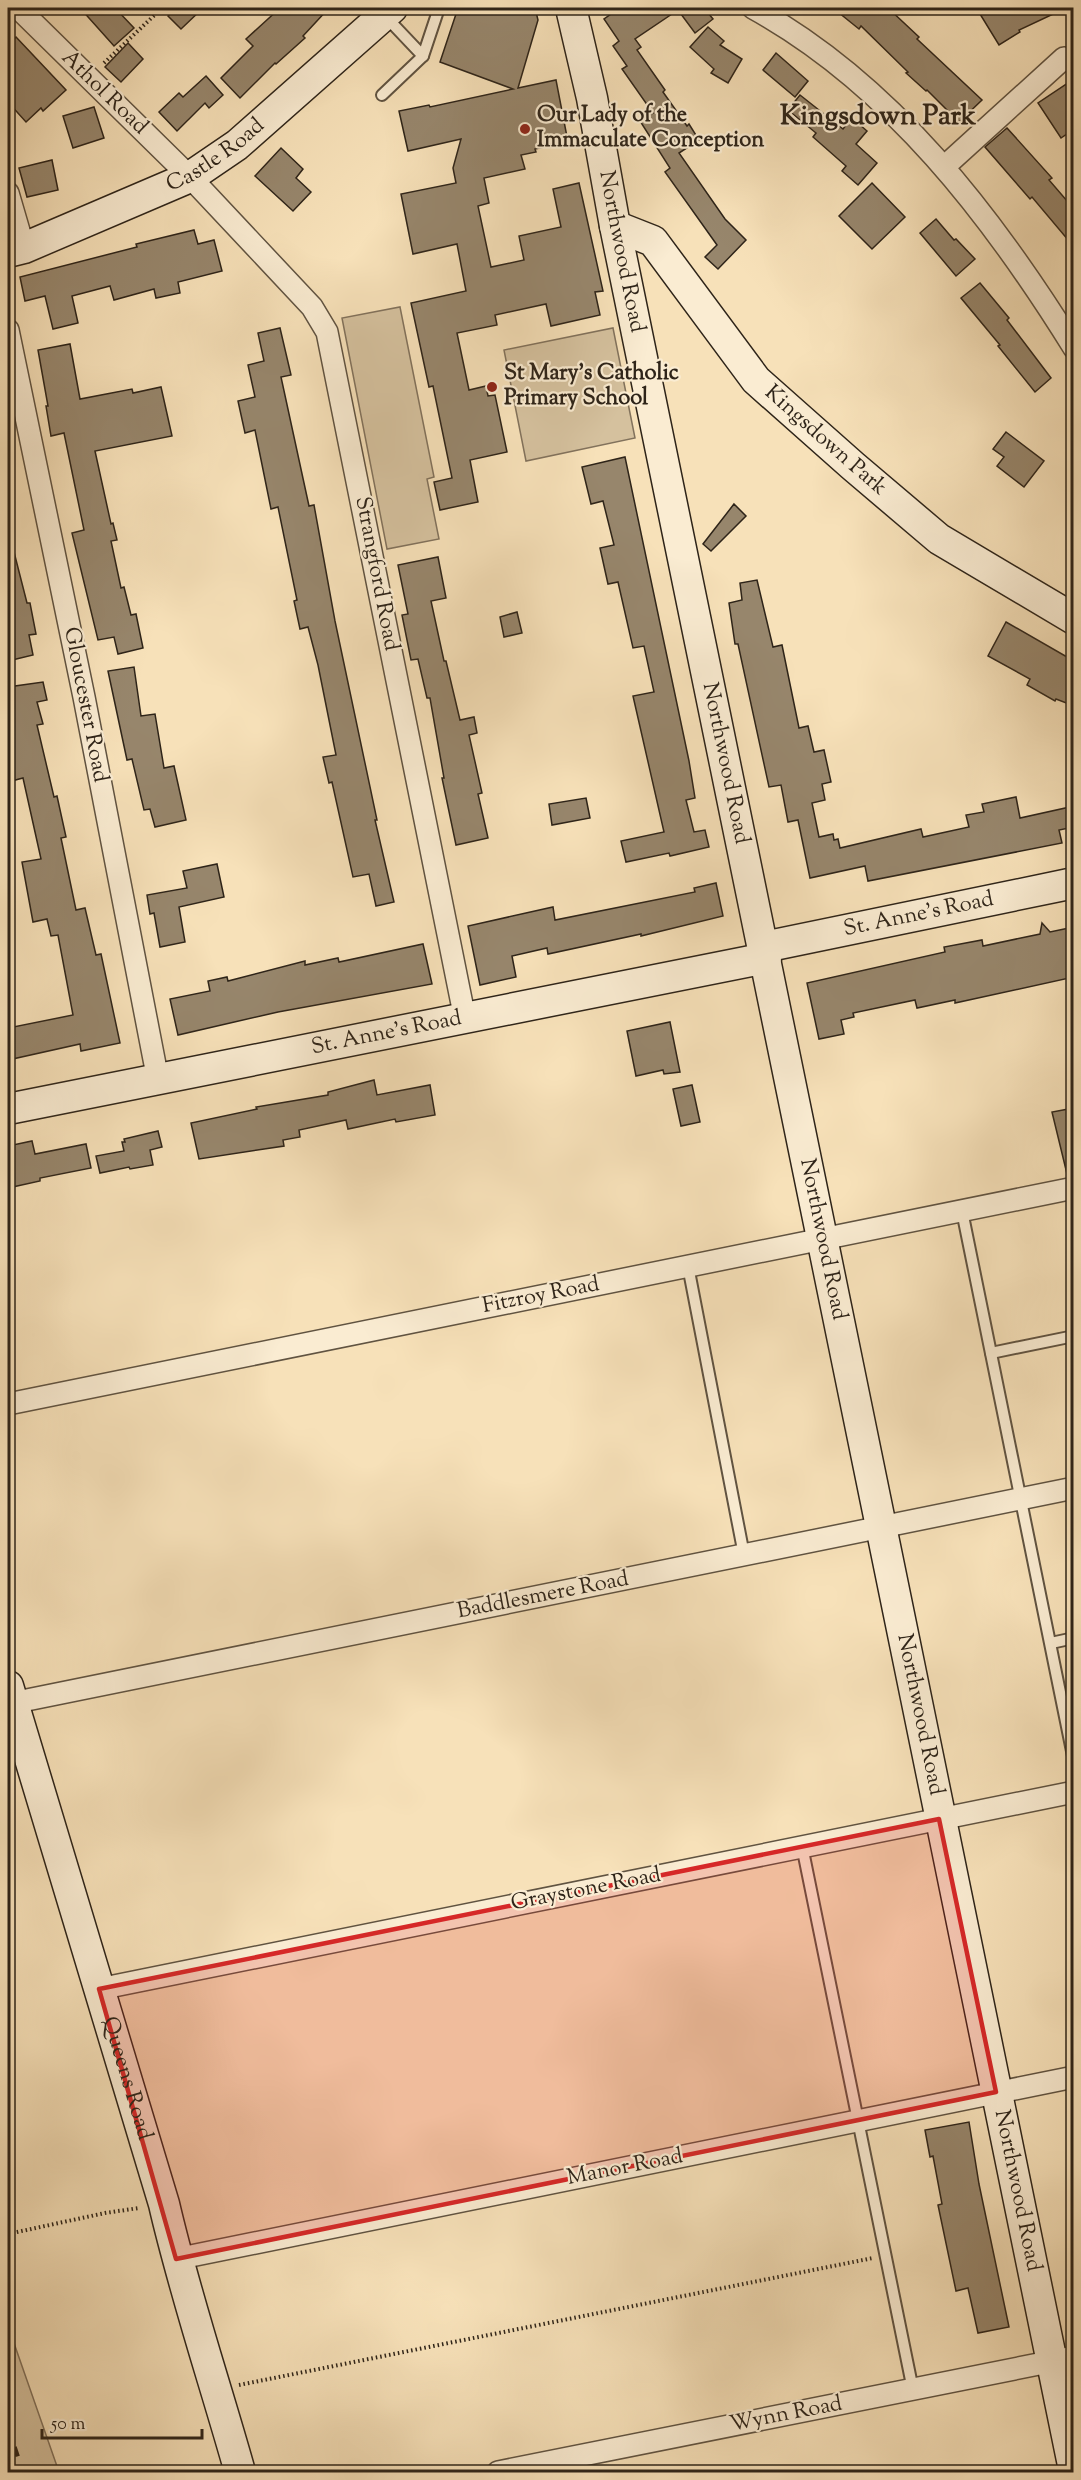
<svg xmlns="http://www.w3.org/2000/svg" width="1081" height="2480" viewBox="0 0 1081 2480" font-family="'Sorts Mill Goudy',serif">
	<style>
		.green { fill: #d5c19e; stroke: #82725c; stroke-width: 1.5 }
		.building { fill: #97866c; stroke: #2e2419; stroke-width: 1.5 }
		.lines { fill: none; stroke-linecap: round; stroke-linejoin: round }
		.lane-casing { stroke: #605341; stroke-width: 14 }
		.street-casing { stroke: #605341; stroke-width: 24 }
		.secondary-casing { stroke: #2e2419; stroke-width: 33 }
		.path { stroke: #2e2419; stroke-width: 4; stroke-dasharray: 1.5 3; stroke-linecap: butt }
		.lane { stroke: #faecd2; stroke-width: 10 }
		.street { stroke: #faecd2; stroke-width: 21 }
		.secondary { stroke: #faecd2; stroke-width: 30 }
		.rail { stroke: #2e2419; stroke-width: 4.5; stroke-dasharray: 10 10; stroke-linecap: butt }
		.marked { fill: #d62828; fill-opacity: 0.2; stroke: #d62828; stroke-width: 4.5; stroke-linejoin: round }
		.poi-dot { fill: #8f2418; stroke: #faecd2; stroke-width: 2 }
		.labels { text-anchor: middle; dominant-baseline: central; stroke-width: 4.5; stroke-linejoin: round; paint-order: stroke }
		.street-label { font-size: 22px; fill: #2e2419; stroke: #faecd2 }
		.poi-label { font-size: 22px; font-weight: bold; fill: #2e2419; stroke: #faecd2; text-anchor: start }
		.district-label { font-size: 28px; font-weight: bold; fill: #2e2419; stroke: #faecd2 }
	</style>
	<rect width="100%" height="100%" fill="#f7e1b9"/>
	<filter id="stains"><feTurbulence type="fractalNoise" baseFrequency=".00333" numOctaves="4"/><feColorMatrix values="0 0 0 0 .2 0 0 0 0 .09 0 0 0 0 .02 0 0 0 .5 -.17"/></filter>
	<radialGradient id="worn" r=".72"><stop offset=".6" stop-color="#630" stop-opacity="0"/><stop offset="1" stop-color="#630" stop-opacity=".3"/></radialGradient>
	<!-- green -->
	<g class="green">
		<path d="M 400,307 L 434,477 L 427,479 L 439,539 L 387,549 L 342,318 Z"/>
		<path d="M 613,328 L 635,438 L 526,461 L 504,350 Z"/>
		<path d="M 8,2326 L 59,2472 L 8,2472 Z"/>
	</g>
	<!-- building -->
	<g class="building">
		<path d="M 80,8 L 115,8 L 134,28 L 114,46 Z"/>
		<path d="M 177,8 L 203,8 L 181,29 L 168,16 Z"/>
		<path d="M 280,8 L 329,8 L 303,36 L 305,38 L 276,64 L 275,63 L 240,98 L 221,78 L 253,46 L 246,39 Z"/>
		<path d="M 458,8 L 535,8 L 538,20 L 518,88 L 556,80 L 568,142 L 535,149 L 536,152 L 521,155 L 525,169 L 484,178 L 489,203 L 478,206 L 491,267 L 524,260 L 519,236 L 561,227 L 553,189 L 579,183 L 603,291 L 595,292 L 600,315 L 551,326 L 546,304 L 495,315 L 497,325 L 457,333 L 469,390 L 486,386 L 488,396 L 495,395 L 507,452 L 470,460 L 478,502 L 440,510 L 434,482 L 452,478 L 433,386 L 429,387 L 411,303 L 466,291 L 457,244 L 413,254 L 401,194 L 456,183 L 453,168 L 461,139 L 408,151 L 399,111 L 429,105 L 430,107 L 513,89 L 440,62 Z"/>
		<path d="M 620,8 L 704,8 L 713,19 L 695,33 L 678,10 L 635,39 L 641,47 L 637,50 L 665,90 L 663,92 L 687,126 L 689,124 L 699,140 L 679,153 L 725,219 L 746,240 L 718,269 L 705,257 L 717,245 L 665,172 L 670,168 L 640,121 L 653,113 L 622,69 L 627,66 L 613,46 L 619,41 L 604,19 Z"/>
		<path d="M 833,8 L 888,8 L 919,37 L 917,39 L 982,100 L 959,122 L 927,90 L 926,91 L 906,73 L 908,72 L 861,26 L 859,29 Z"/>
		<path d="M 991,8 L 1066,8 L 1019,30 L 1020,32 L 999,45 L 980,14 Z"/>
		<path d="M 708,27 L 724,41 L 720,45 L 742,59 L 728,83 L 711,73 L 714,69 L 690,47 Z"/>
		<path d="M 16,37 L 66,90 L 43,111 L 41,108 L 26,122 L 8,102 L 8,45 Z"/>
		<path d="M 128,43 L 143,59 L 121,82 L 105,67 Z"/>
		<path d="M 776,53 L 808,81 L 795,97 L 763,70 Z"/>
		<path d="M 206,76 L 223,95 L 209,108 L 205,103 L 177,131 L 159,112 L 179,93 L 183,97 Z"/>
		<path d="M 1074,79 L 1074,129 L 1061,138 L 1038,103 Z"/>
		<path d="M 800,95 L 843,129 L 852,118 L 867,131 L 856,144 L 877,163 L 858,185 L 842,171 L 846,166 L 813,137 L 816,133 L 788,110 Z"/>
		<path d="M 94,107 L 104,138 L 73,148 L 63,116 Z"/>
		<path d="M 1007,128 L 1052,178 L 1049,180 L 1074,209 L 1074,247 L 1032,197 L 1030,199 L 985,147 Z"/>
		<path d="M 281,148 L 303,169 L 296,178 L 311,192 L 293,211 L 255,176 Z"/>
		<path d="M 52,160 L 58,190 L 27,197 L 19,168 Z"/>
		<path d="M 872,183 L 905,217 L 872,249 L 839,216 Z"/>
		<path d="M 936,219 L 954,240 L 956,239 L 975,259 L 956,276 L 920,233 Z"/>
		<path d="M 194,230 L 198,244 L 214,240 L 222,271 L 178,282 L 180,293 L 156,298 L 154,289 L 114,300 L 110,286 L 72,296 L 78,323 L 53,329 L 45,296 L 25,301 L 20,277 L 137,247 L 136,244 Z"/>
		<path d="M 980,283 L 1009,318 L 1007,320 L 1051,378 L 1035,392 L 998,346 L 1000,345 L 961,298 Z"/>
		<path d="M 280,328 L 291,375 L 281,377 L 309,506 L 314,505 L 335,621 L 377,820 L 375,820 L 394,902 L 376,906 L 369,874 L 353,877 L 332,782 L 329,783 L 323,757 L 336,755 L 318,665 L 308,627 L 300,629 L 294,601 L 297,600 L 278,507 L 271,509 L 255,430 L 245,433 L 238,401 L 255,397 L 248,365 L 264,361 L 258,333 Z"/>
		<path d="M 70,344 L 80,399 L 132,389 L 133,393 L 161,387 L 172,436 L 95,451 L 111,524 L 113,523 L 117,540 L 111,541 L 121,588 L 124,587 L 131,615 L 136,614 L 143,648 L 118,654 L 114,637 L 98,640 L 72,533 L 84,530 L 64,433 L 51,436 L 46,406 L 48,406 L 38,350 Z"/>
		<path d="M 1006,432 L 1044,461 L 1024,487 L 997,466 L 1004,457 L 993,449 Z"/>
		<path d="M 625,457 L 689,761 L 695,798 L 686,800 L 694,832 L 705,830 L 709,847 L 670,856 L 669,853 L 626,862 L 621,841 L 664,832 L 633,696 L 654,692 L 644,646 L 633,648 L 618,582 L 608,584 L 600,548 L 614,545 L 603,501 L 591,504 L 582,467 Z"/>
		<path d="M 734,504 L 746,516 L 711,551 L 703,544 Z"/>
		<path d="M 14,552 L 27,603 L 30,603 L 36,634 L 29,635 L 33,655 L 8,661 L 8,553 Z"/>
		<path d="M 438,557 L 446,598 L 431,601 L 444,661 L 446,661 L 460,720 L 474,717 L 477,733 L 469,735 L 482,793 L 478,794 L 488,838 L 456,845 L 442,778 L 444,778 L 430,698 L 427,698 L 418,659 L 411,660 L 402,615 L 408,614 L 398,565 Z"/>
		<path d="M 757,580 L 773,647 L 782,645 L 799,728 L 808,726 L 814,752 L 824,750 L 831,782 L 822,784 L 825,800 L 812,803 L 819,837 L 833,834 L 834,840 L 838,839 L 840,848 L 921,829 L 923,837 L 969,827 L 966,815 L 984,812 L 982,804 L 1016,797 L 1020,818 L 1070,807 L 1074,827 L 1059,830 L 1062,843 L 868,881 L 865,866 L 810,878 L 798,820 L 788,822 L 781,785 L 769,787 L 738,644 L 735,644 L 729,603 L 742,600 L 740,583 Z"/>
		<path d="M 517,612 L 522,633 L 504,637 L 500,617 Z"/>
		<path d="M 1006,622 L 1074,661 L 1074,706 L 1056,699 L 1055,701 L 1027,685 L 1030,679 L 988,656 Z"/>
		<path d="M 134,667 L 141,716 L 155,714 L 164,768 L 174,766 L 186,820 L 155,827 L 150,809 L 144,810 L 132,759 L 127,760 L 108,671 Z"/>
		<path d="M 43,682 L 47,700 L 37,702 L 43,724 L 37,725 L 54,797 L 57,796 L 66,837 L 61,838 L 76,910 L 85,908 L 96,955 L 101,954 L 120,1043 L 81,1051 L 80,1044 L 8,1060 L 8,1028 L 73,1015 L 58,935 L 51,936 L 47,919 L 33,922 L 22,862 L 41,859 L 23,778 L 8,782 L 8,687 Z"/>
		<path d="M 586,798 L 590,818 L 552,825 L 549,804 Z"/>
		<path d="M 217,864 L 224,897 L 179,907 L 185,942 L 160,947 L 154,913 L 150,914 L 147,895 L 187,888 L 183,871 Z"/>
		<path d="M 716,883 L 723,916 L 641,936 L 641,934 L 548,954 L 547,948 L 512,956 L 516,977 L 480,985 L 468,926 L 553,907 L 555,920 L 695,892 L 694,888 Z"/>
		<path d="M 1042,923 L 1050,932 L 1074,927 L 1074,977 L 955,1003 L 955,1000 L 917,1008 L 915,1000 L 853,1013 L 854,1017 L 841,1020 L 844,1034 L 819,1039 L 807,983 L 945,952 L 944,947 L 982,940 L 983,946 L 1040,934 Z"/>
		<path d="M 423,944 L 432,984 L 278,1012 L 178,1035 L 170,999 L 210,991 L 208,981 L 227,977 L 228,981 L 305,961 L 305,965 L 338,958 L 339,962 Z"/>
		<path d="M 670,1022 L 680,1072 L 664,1074 L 663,1070 L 636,1076 L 627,1031 Z"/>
		<path d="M 374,1080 L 377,1095 L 430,1085 L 435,1115 L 396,1122 L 395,1119 L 348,1129 L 346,1120 L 299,1130 L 300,1137 L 283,1140 L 284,1146 L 199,1159 L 191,1123 L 257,1109 L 256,1107 L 328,1095 L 328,1092 Z"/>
		<path d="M 692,1085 L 700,1122 L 681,1126 L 673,1089 Z"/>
		<path d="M 1074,1108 L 1074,1174 L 1067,1174 L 1052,1112 Z"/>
		<path d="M 158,1131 L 162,1147 L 150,1150 L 153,1165 L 130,1169 L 129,1167 L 100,1173 L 96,1156 L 124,1151 L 122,1142 L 125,1142 L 124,1139 Z"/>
		<path d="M 32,1141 L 35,1154 L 86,1144 L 91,1168 L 40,1178 L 40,1181 L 8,1188 L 8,1146 Z"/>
		<path d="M 969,2122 L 979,2184 L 1009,2327 L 978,2333 L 968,2288 L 956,2291 L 938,2205 L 942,2204 L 933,2156 L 930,2157 L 925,2130 Z"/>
	</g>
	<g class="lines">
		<!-- lane casing -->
		<g class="lane-casing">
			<g id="lane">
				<path d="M 423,56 L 439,8"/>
				<path d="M 382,95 L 423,56 L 386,17"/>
				<path d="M 962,1211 L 1074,1761"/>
				<path d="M 688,1266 L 744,1555"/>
				<path d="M 991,1353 L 1074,1336"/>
				<path d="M 1051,1643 L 1074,1638"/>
				<path d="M 802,1846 L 913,2390"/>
			</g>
		</g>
		<!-- street casing -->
		<g class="street-casing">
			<g id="street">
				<path d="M 18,8 L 190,177 L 312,307 L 327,332 L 465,1019"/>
				<path d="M 753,8 C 891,84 992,216 1074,348"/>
				<path d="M 944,167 L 1064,58"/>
				<path d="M 8,193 L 24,248"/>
				<path d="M 8,330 L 84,697 L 158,1080"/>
				<path d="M 8,1404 L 1074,1188"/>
				<path d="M 12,1703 L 1074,1488"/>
				<path d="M 99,1989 L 1074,1792"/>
				<path d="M 176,2259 L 1074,2077"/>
				<path d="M 498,2472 L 1074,2357"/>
			</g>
		</g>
		<!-- secondary casing -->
		<g class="secondary-casing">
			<g id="secondary">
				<path id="s1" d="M 571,8 L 592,98 L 615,226 L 1074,2470"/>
				<path id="s2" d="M 615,226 L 653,241 L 756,380 L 853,466 L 939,539 L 1074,619"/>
				<path id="s3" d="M 8,252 L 24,248 L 190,177 L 237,145 L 392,8"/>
				<path id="s4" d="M 764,947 L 1074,883"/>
				<path id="s5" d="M 8,1109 L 766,958"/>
				<path id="s6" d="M 8,1686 L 164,2204 C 185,2295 215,2383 240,2472"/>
			</g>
		</g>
		<!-- path -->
		<g class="path">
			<path d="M 104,63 L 162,8"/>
			<path d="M 8,2234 L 105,2213 L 139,2208"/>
			<path d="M 239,2385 L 873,2258"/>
		</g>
		<!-- lane -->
		<use href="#lane" class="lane"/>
		<!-- street -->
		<use href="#street" class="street"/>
		<!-- secondary -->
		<use href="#secondary" class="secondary"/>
		<!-- rail -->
		<g class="rail">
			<path d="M 8,2428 L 23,2472"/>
			<path d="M 8,2471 L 8,2472"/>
		</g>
	</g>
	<!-- marked area -->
	<path class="marked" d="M 939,1819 L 996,2092 L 176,2259 L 99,1989 Z"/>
	<!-- markers -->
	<g class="poi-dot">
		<circle cx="525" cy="129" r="6"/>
		<circle cx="492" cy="387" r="6"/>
	</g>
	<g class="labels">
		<!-- street labels -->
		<g class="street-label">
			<text transform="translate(104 93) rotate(44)">Athol Road</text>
			<text stroke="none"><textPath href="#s3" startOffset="230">Castle Road</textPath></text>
			<text stroke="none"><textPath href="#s1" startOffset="249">Northwood Road</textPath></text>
			<text stroke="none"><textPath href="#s2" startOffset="306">Kingsdown Park</textPath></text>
			<text transform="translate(376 574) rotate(79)">Strangford Road</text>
			<text transform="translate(85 705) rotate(79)">Gloucester Road</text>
			<text stroke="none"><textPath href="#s1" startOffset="771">Northwood Road</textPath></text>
			<text stroke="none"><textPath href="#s4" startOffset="158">St. Anne's Road</textPath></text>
			<text stroke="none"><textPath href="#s5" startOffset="386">St. Anne's Road</textPath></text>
			<text stroke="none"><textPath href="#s1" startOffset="1257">Northwood Road</textPath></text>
			<text transform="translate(541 1296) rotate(-11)">Fitzroy Road</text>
			<text transform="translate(543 1596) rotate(-11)">Baddlesmere Road</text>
			<text stroke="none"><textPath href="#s1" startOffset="1742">Northwood Road</textPath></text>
			<text transform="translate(586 1890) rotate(-11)">Graystone Road</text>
			<text stroke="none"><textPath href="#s6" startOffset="410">Queens Road</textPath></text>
			<text transform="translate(625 2168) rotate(-11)">Manor Road</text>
			<text stroke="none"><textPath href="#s1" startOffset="2228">Northwood Road</textPath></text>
			<text transform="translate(786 2415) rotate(-11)">Wynn Road</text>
		</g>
		<!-- poi labels -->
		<g class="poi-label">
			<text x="537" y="116">Our Lady of the<tspan x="537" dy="25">Immaculate Conception</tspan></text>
			<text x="504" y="374">St Mary's Catholic<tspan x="504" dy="25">Primary School</tspan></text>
		</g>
		<!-- district labels -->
		<g class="district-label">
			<text x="878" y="117">Kingsdown Park</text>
		</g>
	</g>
	<!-- margin -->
	<rect width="1081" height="2480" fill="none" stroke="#f7e1b9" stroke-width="30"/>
	<rect x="9" y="9" width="1063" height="2462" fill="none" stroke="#2e2419" stroke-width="3"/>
	<rect x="15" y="15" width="1051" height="2450" fill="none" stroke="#2e2419" stroke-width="1.5"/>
	<!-- scale -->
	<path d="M42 2429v9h160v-9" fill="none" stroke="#2e2419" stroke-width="3"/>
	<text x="51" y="2429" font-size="18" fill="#2e2419" stroke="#faecd2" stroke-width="4.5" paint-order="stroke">50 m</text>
	<rect width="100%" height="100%" filter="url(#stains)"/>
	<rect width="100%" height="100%" fill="url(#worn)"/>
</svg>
